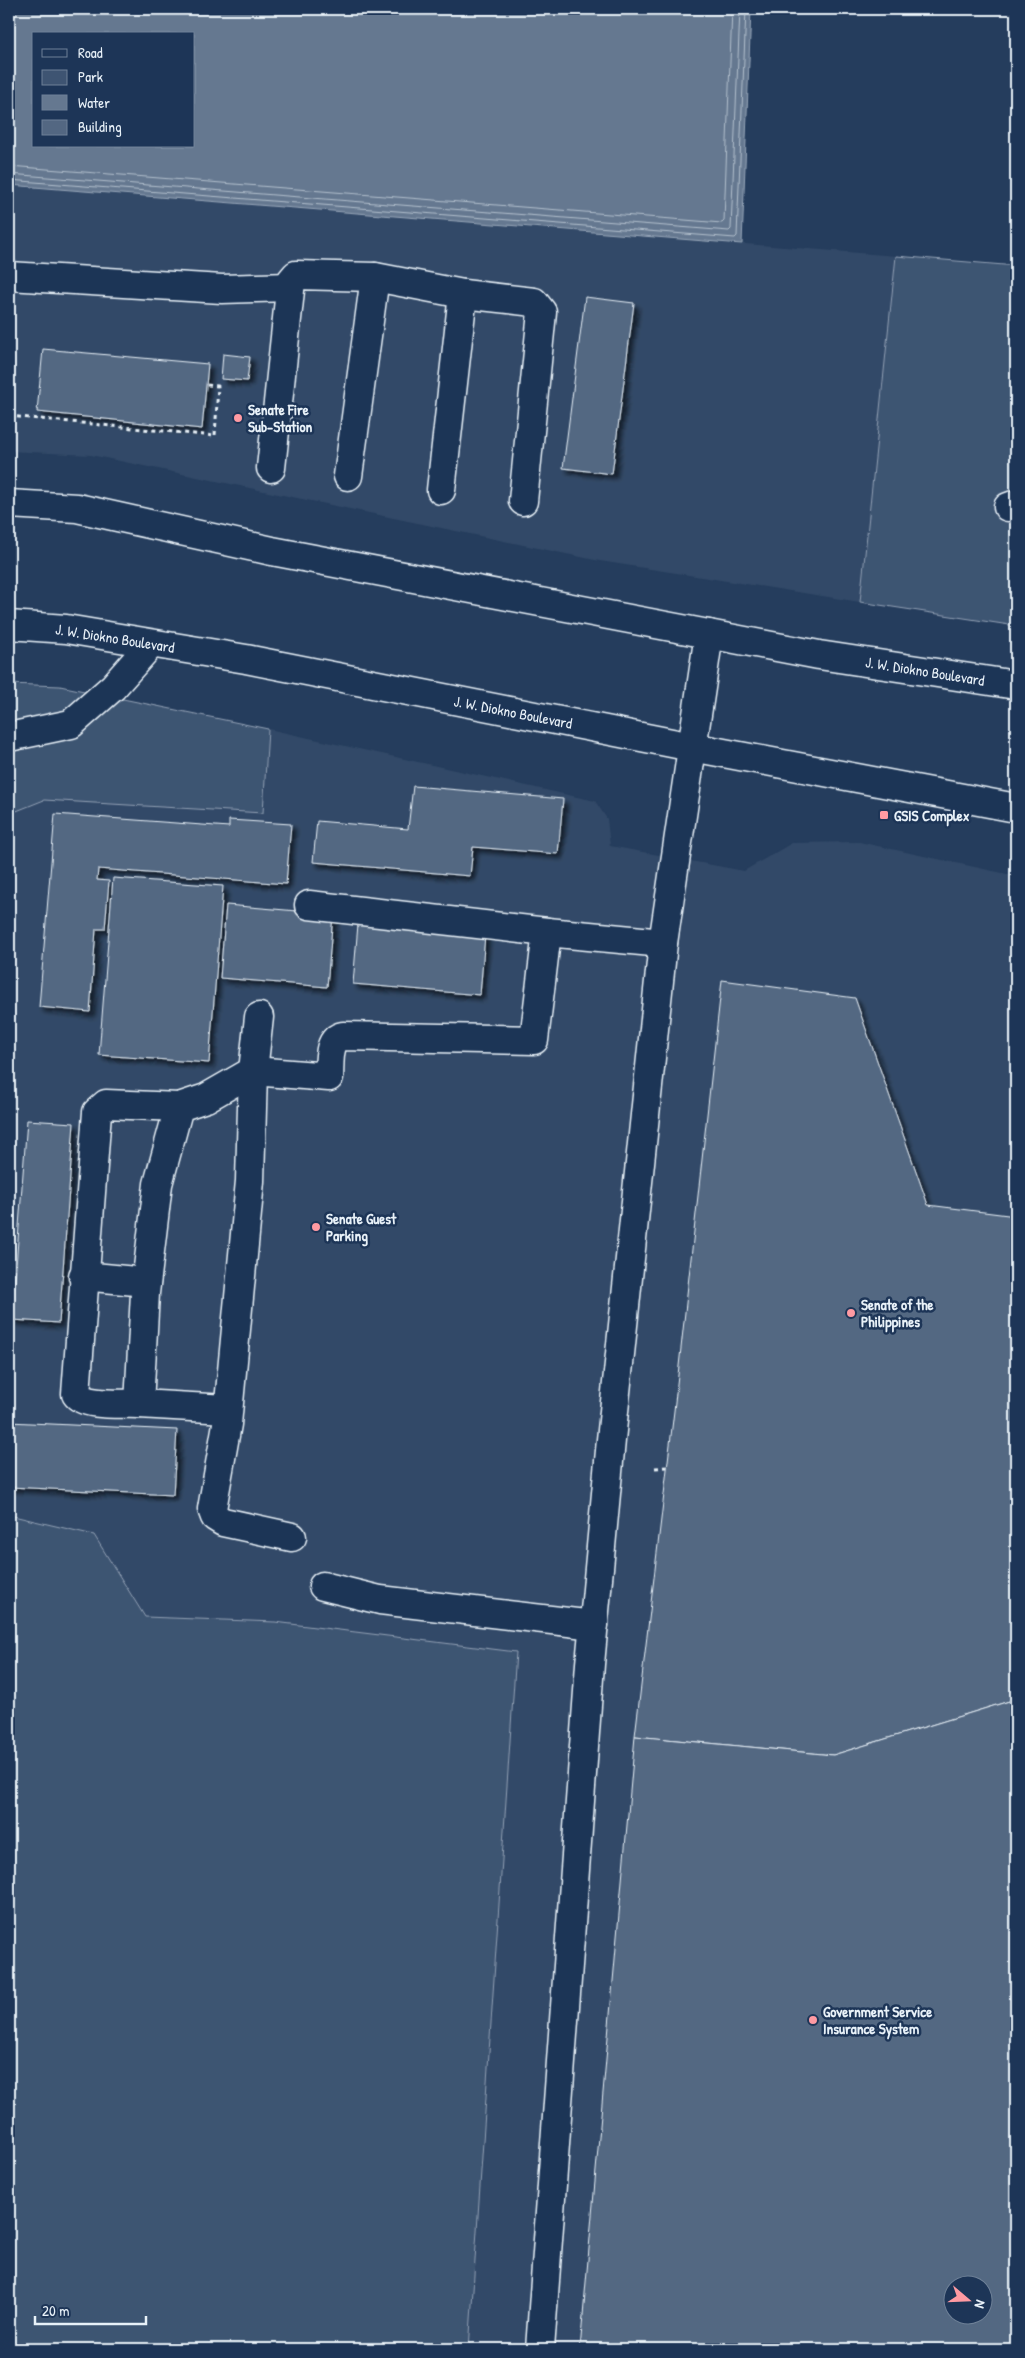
<svg xmlns="http://www.w3.org/2000/svg" width="1025" height="2358" viewBox="0 0 1025 2358" font-family="'Patrick Hand',sans-serif">
	<style>
		.built { fill: #334a68; fill-rule: evenodd }
		.green { fill: #3e5472; stroke: #93a2b5 }
		.water { fill: #657890; stroke: #99a8ba; fill-rule: evenodd }
		.lines { fill: none; stroke-linecap: round; stroke-linejoin: round }
		.shore { stroke: #b4c1ce; stroke-width: 1 }
		.building { fill: #536782; stroke: #e8f1f8; fill-rule: evenodd; filter: url(#shadow) }
		.minor-casing { stroke: #e8f1f8; stroke-width: 31 }
		.path { stroke: #e8f1f8; stroke-width: 3; stroke-dasharray: 4 4; stroke-linecap: butt }
		.minor { stroke: #1d3557; stroke-width: 28 }
		.poi-dot { fill: #ff9aa2; stroke: #1d3557; stroke-width: 2 }
		.labels { text-anchor: middle; dominant-baseline: central; stroke-width: 5; stroke-linejoin: round; paint-order: stroke }
		.poi-label { font-size: 15px; font-weight: bold; fill: #e8f1f8; stroke: #1d3557; text-anchor: start }
		.street-label { font-size: 15px; fill: #e8f1f8; stroke: #1d3557 }
	</style>
	<defs>
		<filter id="shadow"><feDropShadow dx="4.5" dy="4.5" stdDeviation="2.5" flood-color="#0009"/></filter>
	</defs>
	<rect width="100%" height="100%" fill="#253d5d"/>
	<filter id="ink" filterUnits="userSpaceOnUse"><feTurbulence type="fractalNoise" baseFrequency=".02" numOctaves="2"/><feDisplacementMap in="SourceGraphic" scale="10" xChannelSelector="R" yChannelSelector="G"/><feConvolveMatrix kernelMatrix="1 2 1 2 8 2 1 2 1" color-interpolation-filters="sRGB"/></filter>
	<g filter="url(#ink)">
		<!-- built -->
		<g class="built">
			<path d="M 9,185 L 896,256 L 860,602 L 600,561 L 91,455 L 9,451 Z"/>
			<path d="M 268,729 L 595,801 L 607,819 L 610,846 L 744,871 L 792,843 L 859,842 L 1016,876 L 1016,2349 L 469,2349 L 516,1652 L 275,1622 L 145,1617 L 94,1535 L 9,1515 L 9,814 L 44,800 L 263,813 ZM 952,2286 L 982,2286 L 982,2316 L 952,2316 Z"/>
		</g>
		<!-- green -->
		<g class="green">
			<path d="M 896,256 L 1016,266 L 1016,626 L 860,602 Z"/>
			<path d="M 9,684 L 60,686 L 268,729 L 263,813 L 44,800 L 9,814 Z"/>
			<path d="M 9,1515 L 94,1535 L 145,1617 L 275,1622 L 516,1652 L 469,2349 L 9,2349 Z"/>
		</g>
		<!-- water -->
		<path class="water" d="M 9,9 L 751,9 L 742,244 L 9,185 ZM 34,34 L 194,34 L 194,146 L 34,146 Z"/>
		<g class="lines">
			<!-- shore -->
			<g class="shore">
				<path d="M 9,166 L 722,223 L 724,221 L 732,9"/>
				<path d="M 9,174 L 729,231 L 731,229 L 740,9"/>
				<path d="M 9,180 L 735,238 L 737,236 L 746,9"/>
			</g>
		</g>
		<!-- building -->
		<g class="building">
			<path d="M 585,297 L 634,303 L 612,474 L 563,468 Z"/>
			<path d="M 43,349 L 208,364 L 202,429 L 37,412 Z"/>
			<path d="M 223,354 L 250,357 L 247,381 L 221,379 Z"/>
			<path d="M 413,786 L 563,799 L 558,854 L 473,847 L 470,876 L 313,862 L 317,821 L 408,829 Z"/>
			<path d="M 55,814 L 229,827 L 229,820 L 291,824 L 286,884 L 98,869 L 97,880 L 109,881 L 105,929 L 96,929 L 90,1012 L 39,1007 Z"/>
			<path d="M 113,878 L 223,886 L 209,1063 L 99,1055 Z"/>
			<path d="M 226,905 L 333,914 L 327,987 L 220,978 Z"/>
			<path d="M 358,924 L 485,935 L 480,995 L 353,984 Z"/>
			<path d="M 722,980 L 855,998 L 928,1205 L 1016,1216 L 1016,1699 L 833,1755 L 635,1736 L 674,1411 Z"/>
			<path d="M 27,1120 L 74,1123 L 59,1323 L 12,1320 Z"/>
			<path d="M 9,1422 L 177,1430 L 173,1495 L 9,1487 Z"/>
			<path d="M 1016,1699 L 1016,2349 L 580,2349 L 635,1736 L 833,1755 ZM 952,2286 L 982,2286 L 982,2316 L 952,2316 Z"/>
		</g>
		<g class="lines">
			<!-- minor casing -->
			<g class="minor-casing">
				<g id="minor">
					<path d="M 9,276 L 222,289 L 290,287"/>
					<path d="M 271,468 L 291,281 L 296,275 L 375,277 L 463,294 L 534,302 L 542,312 L 523,501"/>
					<path d="M 348,476 L 375,277"/>
					<path d="M 441,490 L 463,294"/>
					<path d="M 9,504 L 77,508 L 272,551 L 819,655 L 1016,685"/>
					<path d="M 1008,507 L 1016,504"/>
					<path d="M 9,625 L 66,629 L 246,659 L 692,747 L 1016,808"/>
					<path d="M 9,737 L 71,724 L 113,687 L 151,644"/>
					<path d="M 309,905 L 547,932 L 663,943"/>
					<path d="M 259,1017 L 253,1071 L 250,1181 L 227,1424 L 212,1509 L 215,1517 L 223,1522 L 292,1537"/>
					<path d="M 83,1276 L 146,1282"/>
					<path d="M 139,1404 C 124,1403 84,1407 76,1394 L 97,1112 L 106,1104 L 179,1107"/>
					<path d="M 227,1409 L 139,1404 L 145,1293 L 158,1184 L 179,1107 L 206,1098 L 253,1071 L 329,1077 C 330,1062 327,1039 343,1036 L 534,1040 L 547,932"/>
					<path d="M 323,1586 L 380,1600 L 594,1625"/>
					<path d="M 540,2349 L 590,1664 L 611,1440 L 663,943 L 709,634"/>
				</g>
			</g>
			<!-- path -->
			<g class="path">
				<path d="M 9,416 L 215,436 L 218,386 L 207,385"/>
				<path d="M 655,1468 L 667,1467"/>
			</g>
			<!-- minor -->
			<use href="#minor" class="minor"/>
		</g>
	</g>
	<!-- markers -->
	<g class="poi-dot">
		<circle cx="238" cy="418" r="5"/>
		<rect x="879" y="810" width="10" height="10" rx="2.5"/>
		<circle cx="316" cy="1227" r="5"/>
		<circle cx="851" cy="1313" r="5"/>
		<circle cx="813" cy="2020" r="5"/>
	</g>
	<g class="labels">
		<!-- poi labels -->
		<g class="poi-label">
			<text x="248" y="409">Senate Fire<tspan x="248" dy="17">Sub-Station</tspan></text>
			<text x="894" y="815">GSIS Complex</text>
			<text x="326" y="1218">Senate Guest<tspan x="326" dy="17">Parking</tspan></text>
			<text x="861" y="1304">Senate of the<tspan x="861" dy="17">Philippines</tspan></text>
			<text x="823" y="2011">Government Service<tspan x="823" dy="17">Insurance System</tspan></text>
		</g>
		<!-- street labels -->
		<g class="street-label">
			<text transform="translate(115 638) rotate(9)">J. W. Diokno Boulevard</text>
			<text transform="translate(925 671) rotate(9)">J. W. Diokno Boulevard</text>
			<text transform="translate(513 712) rotate(11)">J. W. Diokno Boulevard</text>
		</g>
	</g>
	<!-- margin -->
	<rect width="1025" height="2358" fill="none" stroke="#1d3557" stroke-width="30"/>
	<rect x="15" y="15" width="995" height="2328" fill="none" stroke="#e8f1f8" stroke-width="2" filter="url(#ink)"/>
	<!-- legend -->
	<rect x="32" y="32" width="162" height="115" fill="#1d3557" stroke="#6e8097"/>
	<rect x="42" y="49" width="25" height="8" fill="#1d3557" stroke="#6e8097"/>
	<text x="78" y="58" font-size="15" fill="#e8f1f8">Road</text>
	<rect x="42" y="70" width="25" height="15" fill="#3e5472" stroke="#6e8097"/>
	<text x="78" y="82" font-size="15" fill="#e8f1f8">Park</text>
	<rect x="42" y="95" width="25" height="15" fill="#657890" stroke="#6e8097"/>
	<text x="78" y="108" font-size="15" fill="#e8f1f8">Water</text>
	<rect x="42" y="120" width="25" height="15" fill="#536782" stroke="#6e8097"/>
	<text x="78" y="132" font-size="15" fill="#e8f1f8">Building</text>
	<!-- north arrow -->
	<g transform="translate(968 2300) rotate(109)"><circle r="24" fill="#1d3557" stroke="#6e8097"/>
	<path d="M0-4L9 19L0 12L-9 19Z" fill="#ff9aa2"/>
	<text y="-8" font-size="14" font-weight="bold" text-anchor="middle" fill="#e8f1f8">N</text>
	</g>
	<!-- scale -->
	<path d="M35 2316v8h111v-8" fill="none" stroke="#e8f1f8" stroke-width="2.5"/>
	<text x="42" y="2316" font-size="15" fill="#e8f1f8" stroke="#1d3557" stroke-width="4" paint-order="stroke">20 m</text>
</svg>
